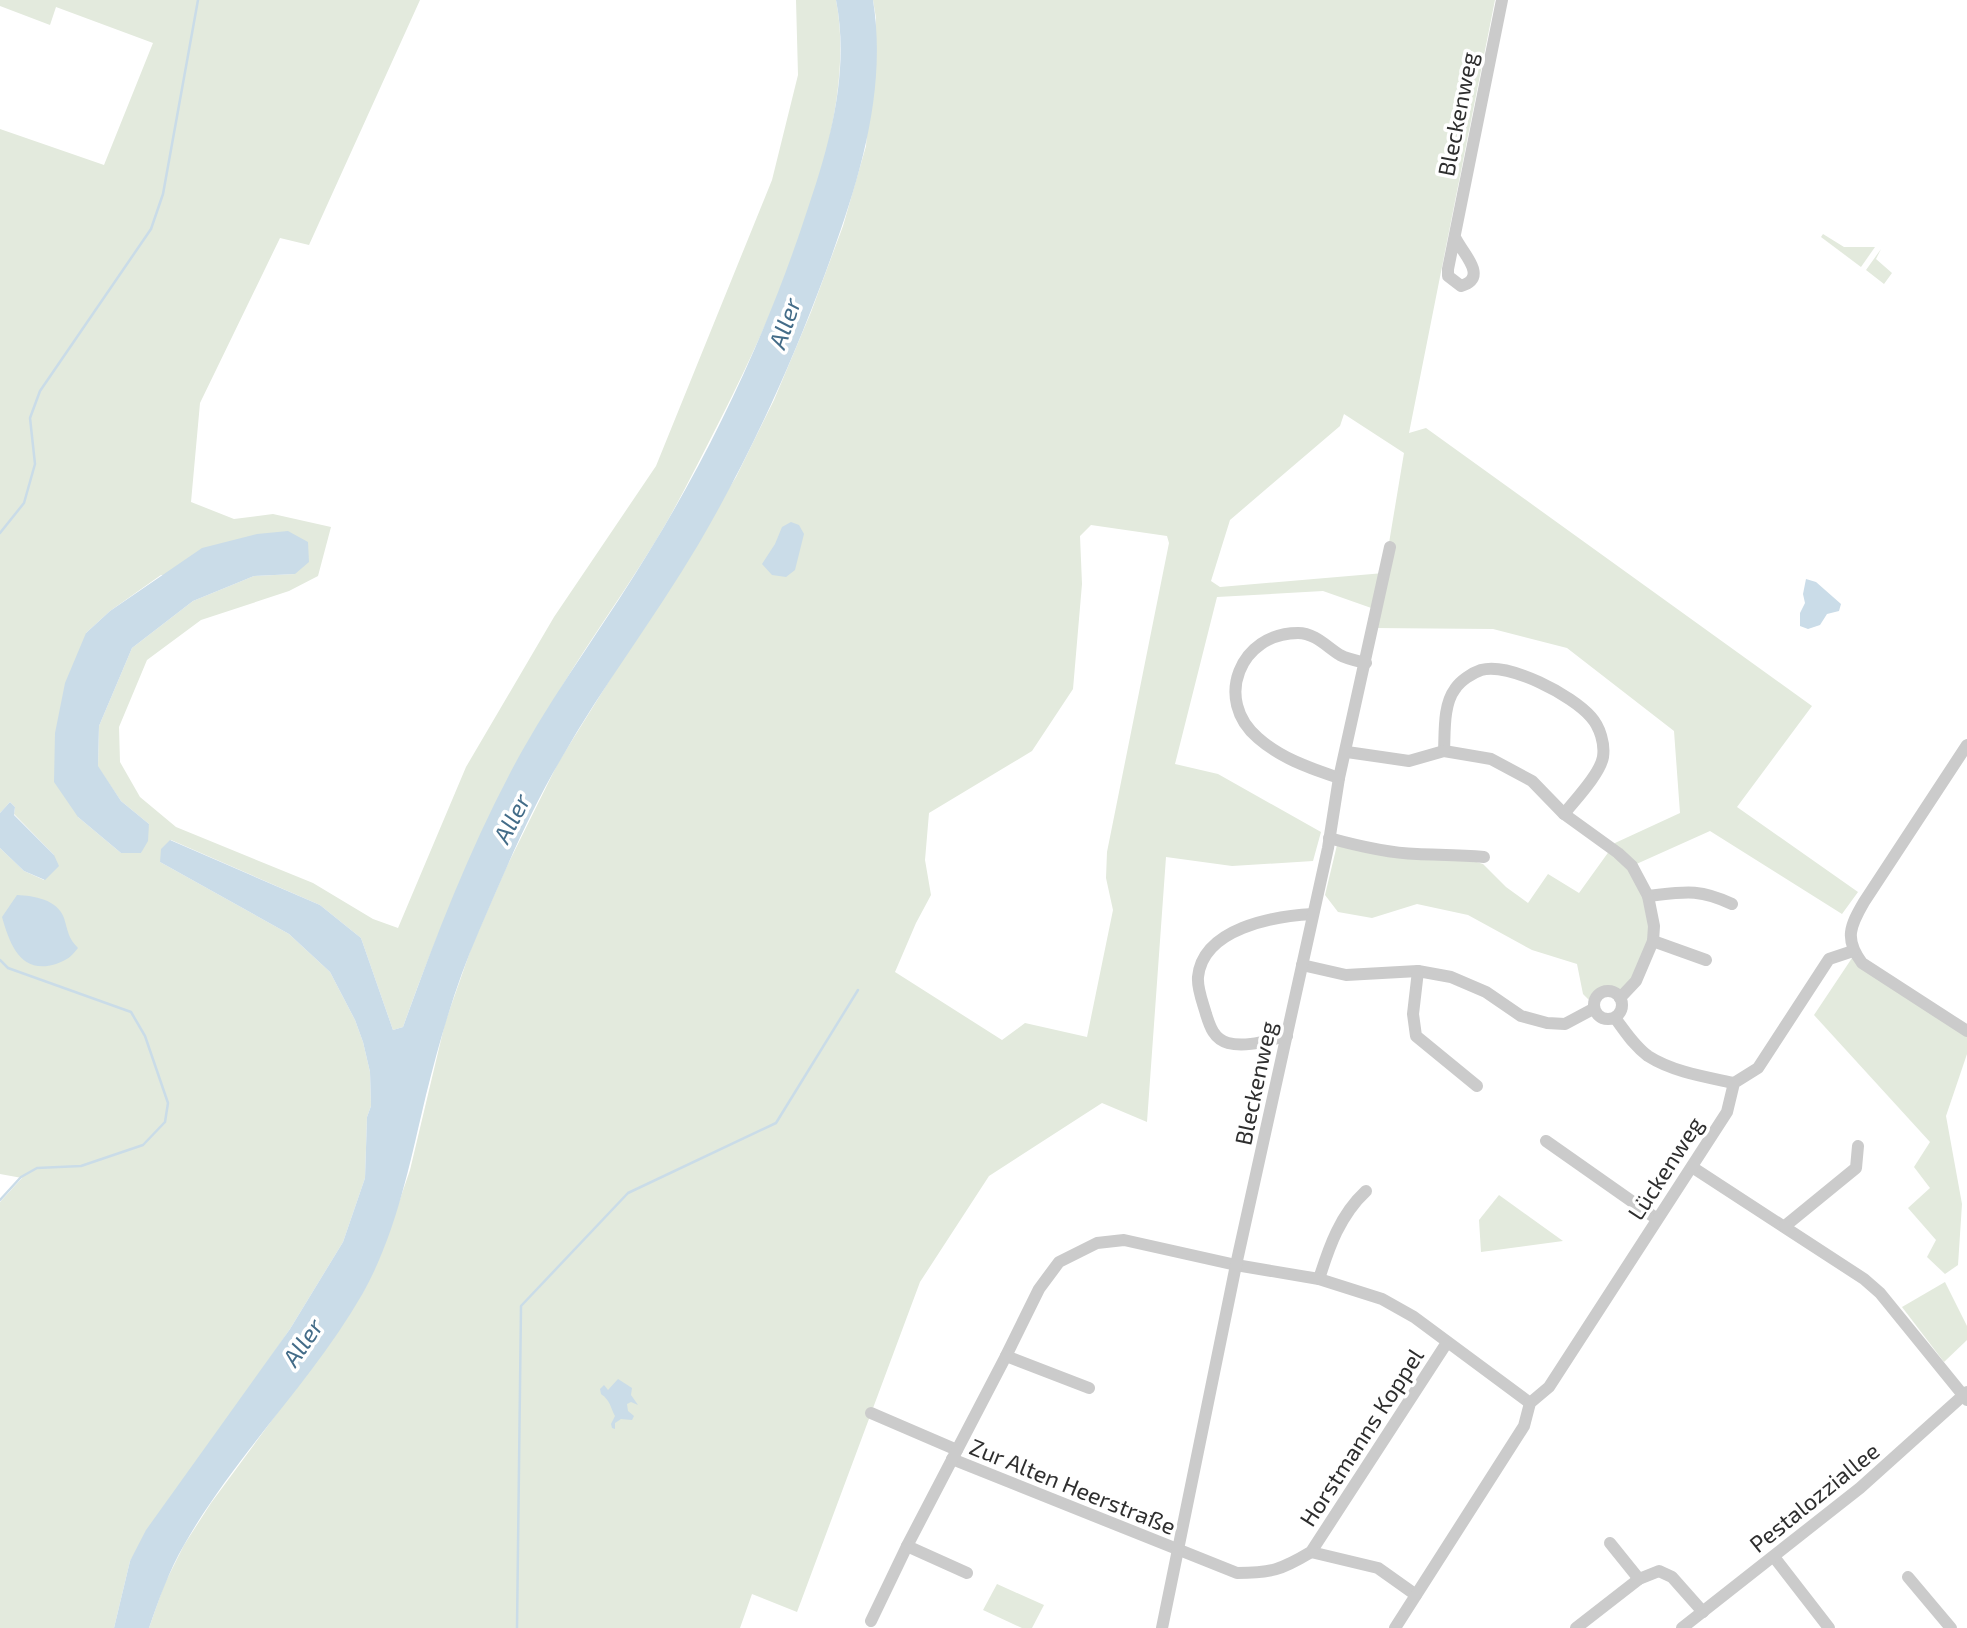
<svg xmlns="http://www.w3.org/2000/svg" width="1967" height="1628" viewBox="0 0 1967 1628" font-family="'Exo 2',sans-serif">
	<style>
		.green { fill: #e3eadd; fill-rule: evenodd }
		.water { fill: #cadce8 }
		.lines { fill: none; stroke-linecap: round; stroke-linejoin: round }
		.stream { stroke: #cadce8; stroke-width: 2.5 }
		.minor { stroke: #cbcbcb; stroke-width: 12 }
		.labels { text-anchor: middle; dominant-baseline: central; stroke-width: 7; stroke-linejoin: round; paint-order: stroke }
		.street-label { font-size: 23px; fill: #2e2e2e; stroke: #fff }
		.water-label { font-size: 24px; font-style: italic; fill: #436c88; stroke: #fff }
	</style>
	<rect width="100%" height="100%" fill="#fff"/>
	<!-- green -->
	<g class="green">
		<path d="M 0,0 L 420,0 L 309,245 L 280,238 L 200,403 L 191,502 L 234,519 L 273,514 L 331,527 L 318,576 L 289,591 L 201,620 L 147,660 L 119,727 L 120,762 L 140,797 L 176,827 L 313,883 L 373,919 L 398,928 L 466,767 L 554,617 L 656,466 L 772,180 L 798,75 L 796,0 L 836,0 C 861,127 772,318 715,430 C 694,471 674,512 650,550 C 618,602 582,651 552,703 C 492,806 443,914 403,1027 L 393,1030 L 361,938 L 320,905 L 171,840 L 160,862 L 289,934 L 330,972 L 355,1020 L 363,1042 L 370,1072 L 371,1106 L 367,1117 L 365,1178 L 343,1242 L 290,1329 L 130,1561 L 114,1628 L 0,1628 L 0,1202 L 22,1178 L 0,1174 L 0,848 L 24,871 L 44,880 L 54,855 L 14,814 L 15,807 L 10,802 L 0,813 L 0,129 L 104,165 L 153,43 L 56,7 L 50,25 L 0,6 ZM 296,574 L 254,576 L 193,601 L 132,648 L 99,726 L 98,767 L 121,801 L 149,824 L 141,853 L 121,853 L 78,817 L 86,633 L 110,611 L 161,575 Z"/>
		<path d="M 873,0 L 1495,0 L 1409,433 L 1426,428 L 1812,706 L 1737,807 L 1858,892 L 1842,914 L 1710,831 L 1632,866 L 1653,926 L 1635,979 L 1621,990 C 1607,987 1597,988 1590,1001 L 1583,994 L 1577,964 L 1532,950 L 1468,915 L 1417,904 L 1372,918 L 1338,912 L 1325,895 L 1337,845 L 1451,854 L 1483,864 L 1506,887 L 1528,903 L 1548,874 L 1579,893 L 1615,843 L 1680,813 L 1674,731 L 1567,648 L 1493,629 L 1373,628 L 1377,610 L 1323,591 L 1217,597 L 1175,764 L 1218,774 L 1321,832 L 1313,861 L 1232,866 L 1166,857 L 1147,1122 L 1102,1103 L 989,1176 L 920,1282 L 797,1612 L 752,1594 L 740,1628 L 149,1628 L 164,1585 L 184,1545 L 211,1503 L 334,1336 L 363,1292 L 383,1249 L 410,1170 L 445,1023 L 472,946 L 506,868 L 558,763 L 736,477 L 774,400 L 811,312 L 843,226 L 866,146 L 876,18 ZM 1344,414 L 1404,453 L 1384,573 L 1220,587 L 1211,581 L 1230,520 L 1340,426 ZM 1091,525 L 1167,536 L 1169,543 L 1107,852 L 1106,878 L 1113,910 L 1087,1037 L 1025,1023 L 1002,1040 L 895,972 L 916,923 L 931,895 L 925,860 L 929,813 L 1032,751 L 1073,689 L 1082,584 L 1080,536 Z"/>
		<path d="M 1823,234 L 1844,247 L 1875,247 L 1861,267 L 1821,237 Z"/>
		<path d="M 1881,249 L 1876,259 L 1892,273 L 1884,284 L 1866,270 Z"/>
		<path d="M 1852,958 L 1967,1034 L 1967,1054 L 1946,1116 L 1962,1204 L 1958,1265 L 1945,1274 L 1927,1257 L 1936,1240 L 1908,1208 L 1930,1188 L 1914,1167 L 1930,1142 L 1814,1015 Z"/>
		<path d="M 1499,1195 L 1563,1241 L 1481,1252 L 1479,1220 Z"/>
		<path d="M 1945,1282 L 1967,1326 L 1967,1340 L 1944,1362 L 1902,1307 Z"/>
		<path d="M 997,1584 L 1044,1605 L 1032,1628 L 1022,1628 L 983,1610 Z"/>
	</g>
	<!-- water -->
	<g class="water">
		<path d="M 836,0 L 873,0 C 888,94 857,187 825,274 C 790,368 749,458 698,545 C 655,618 603,685 561,759 C 529,813 504,873 479,931 C 456,983 440,1039 426,1095 C 410,1162 397,1232 363,1293 C 312,1382 235,1455 184,1545 C 169,1571 159,1599 149,1628 L 114,1628 L 130,1561 L 146,1530 L 290,1329 L 343,1242 L 365,1178 L 367,1117 L 371,1106 L 370,1072 L 363,1042 L 355,1020 L 330,972 L 289,934 L 160,862 L 161,849 L 170,840 L 320,905 L 361,938 L 393,1030 L 403,1027 C 437,933 473,839 522,751 C 561,682 609,618 650,550 C 714,446 769,328 807,211 C 830,144 850,71 836,0 Z"/>
		<path d="M 791,522 L 799,525 L 804,534 L 795,570 L 786,577 L 772,575 L 762,564 L 775,544 L 782,527 Z"/>
		<path d="M 288,531 L 308,542 L 309,562 L 295,574 L 254,576 L 193,601 L 132,648 L 99,726 L 98,766 L 121,801 L 149,824 L 148,841 L 141,853 L 121,853 L 78,817 L 54,782 L 55,733 L 65,683 L 86,633 L 110,611 L 202,548 L 257,534 Z"/>
		<path d="M 1806,579 L 1816,582 L 1841,604 L 1839,611 L 1827,614 L 1820,625 L 1808,629 L 1800,626 L 1800,613 L 1805,603 L 1803,594 Z"/>
		<path d="M 10,802 L 15,807 L 14,815 L 54,855 L 59,866 L 45,880 L 24,871 L 0,848 L 0,813 Z"/>
		<path d="M 17,895 C 34,896 57,899 64,918 C 68,931 68,938 78,948 C 71,957 67,960 56,964 C 21,975 10,945 2,917 Z"/>
		<path d="M 618,1379 L 632,1388 L 631,1395 L 638,1405 L 631,1402 L 627,1404 L 628,1411 L 634,1416 L 632,1420 L 621,1419 L 615,1423 L 615,1429 L 612,1428 L 611,1424 L 615,1416 C 610,1407 611,1401 601,1394 L 600,1389 L 604,1385 L 608,1390 Z"/>
	</g>
	<g class="lines">
		<!-- stream -->
		<g class="stream">
			<path d="M 0,533 L 24,503 L 35,464 L 30,418 L 40,391 L 151,229 L 163,194 L 198,0"/>
			<path d="M 0,960 L 8,968 L 131,1012 L 145,1036 L 168,1103 L 165,1122 L 143,1145 L 81,1166 L 37,1168 L 21,1177 L 0,1200"/>
			<path d="M 517,1628 L 521,1306 L 628,1193 L 776,1123 L 858,990"/>
		</g>
		<!-- minor -->
		<g class="minor">
			<path d="M 1455,237 C 1461,252 1490,277 1461,286 L 1448,276 L 1448,269 L 1502,0"/>
			<path d="M 1967,745 L 1864,902 C 1850,926 1844,939 1862,963 L 1967,1031"/>
			<path d="M 1444,751 C 1445,732 1443,705 1455,689 C 1460,681 1472,673 1481,670 C 1509,662 1572,695 1591,717 C 1600,727 1605,744 1603,757 C 1600,774 1575,800 1564,814"/>
			<path d="M 1347,752 L 1409,761 L 1444,751 L 1491,759 L 1532,781 L 1564,814 L 1618,853 L 1632,866 L 1648,896 C 1684,892 1698,888 1732,904"/>
			<path d="M 1339,778 C 1310,768 1282,759 1258,738 C 1213,700 1240,633 1298,633 C 1315,633 1327,647 1340,655 C 1347,659 1357,661 1366,663"/>
			<path d="M 1329,838 C 1358,846 1387,853 1417,854 C 1440,855 1461,855 1484,857"/>
			<path d="M 1648,896 L 1654,926 L 1653,941"/>
			<path d="M 1302,965 L 1346,975 L 1418,971 L 1451,977 L 1486,992 L 1521,1016 L 1547,1023 L 1565,1024 L 1593,1009"/>
			<path d="M 1418,971 L 1413,1014 L 1416,1036 L 1477,1086"/>
			<circle cx="1608" cy="1005" r="14"/>
			<path d="M 1620,998 L 1636,981 L 1653,941 L 1706,960"/>
			<path d="M 1615,1018 C 1625,1031 1634,1046 1648,1056 C 1673,1072 1706,1077 1734,1083"/>
			<path d="M 1287,1036 C 1268,1040 1247,1048 1228,1043 C 1214,1039 1210,1027 1206,1014 C 1203,1003 1197,989 1198,977 C 1203,928 1274,916 1313,914"/>
			<path d="M 1546,1141 L 1657,1219"/>
			<path d="M 1692,1167 L 1864,1279 L 1880,1293 L 1967,1400"/>
			<path d="M 1785,1226 L 1856,1168 L 1858,1146"/>
			<path d="M 1319,1279 C 1329,1247 1340,1215 1366,1191"/>
			<path d="M 1006,1356 L 1039,1289 L 1059,1262 L 1097,1243 L 1124,1240 L 1236,1265 L 1319,1279 L 1382,1299 L 1414,1317 L 1530,1403"/>
			<path d="M 871,1413 L 957,1450"/>
			<path d="M 952,1459 L 1237,1573 C 1271,1573 1281,1570 1311,1552 L 1446,1344"/>
			<path d="M 1610,1543 L 1639,1579"/>
			<path d="M 1311,1552 L 1378,1568 L 1416,1595"/>
			<path d="M 1774,1557 L 1829,1628"/>
			<path d="M 967,1573 L 907,1546 L 1006,1356 L 1089,1388"/>
			<path d="M 1908,1577 L 1951,1628"/>
			<path d="M 871,1621 L 907,1546"/>
			<path d="M 1162,1628 L 1236,1265 L 1328,848 L 1339,778 L 1390,547"/>
			<path d="M 1395,1628 L 1524,1426 L 1530,1403 L 1549,1387 L 1727,1112 L 1734,1083 L 1758,1068 L 1829,959 L 1853,951"/>
			<path d="M 1576,1628 L 1639,1579 L 1659,1571 L 1672,1577 L 1703,1612"/>
			<path d="M 1682,1628 L 1860,1488 L 1967,1392"/>
		</g>
	</g>
	<g class="labels">
		<!-- street labels -->
		<g class="street-label">
			<text transform="translate(1457 114) rotate(-79)">Bleckenweg</text>
			<text transform="translate(1255 1083) rotate(-78)">Bleckenweg</text>
			<text transform="translate(1665 1168) rotate(-57)">Lückenweg</text>
			<text transform="translate(1361 1437) rotate(-57)">Horstmanns Koppel</text>
			<text transform="translate(1073 1486) rotate(22)">Zur Alten Heerstraße</text>
			<text transform="translate(1814 1497) rotate(-39)">Pestalozziallee</text>
		</g>
		<!-- water labels -->
		<g class="water-label">
			<text transform="translate(784 323) rotate(-71)">Aller</text>
			<text transform="translate(511 818) rotate(-63)">Aller</text>
			<text transform="translate(302 1342) rotate(-56)">Aller</text>
		</g>
	</g>
</svg>
